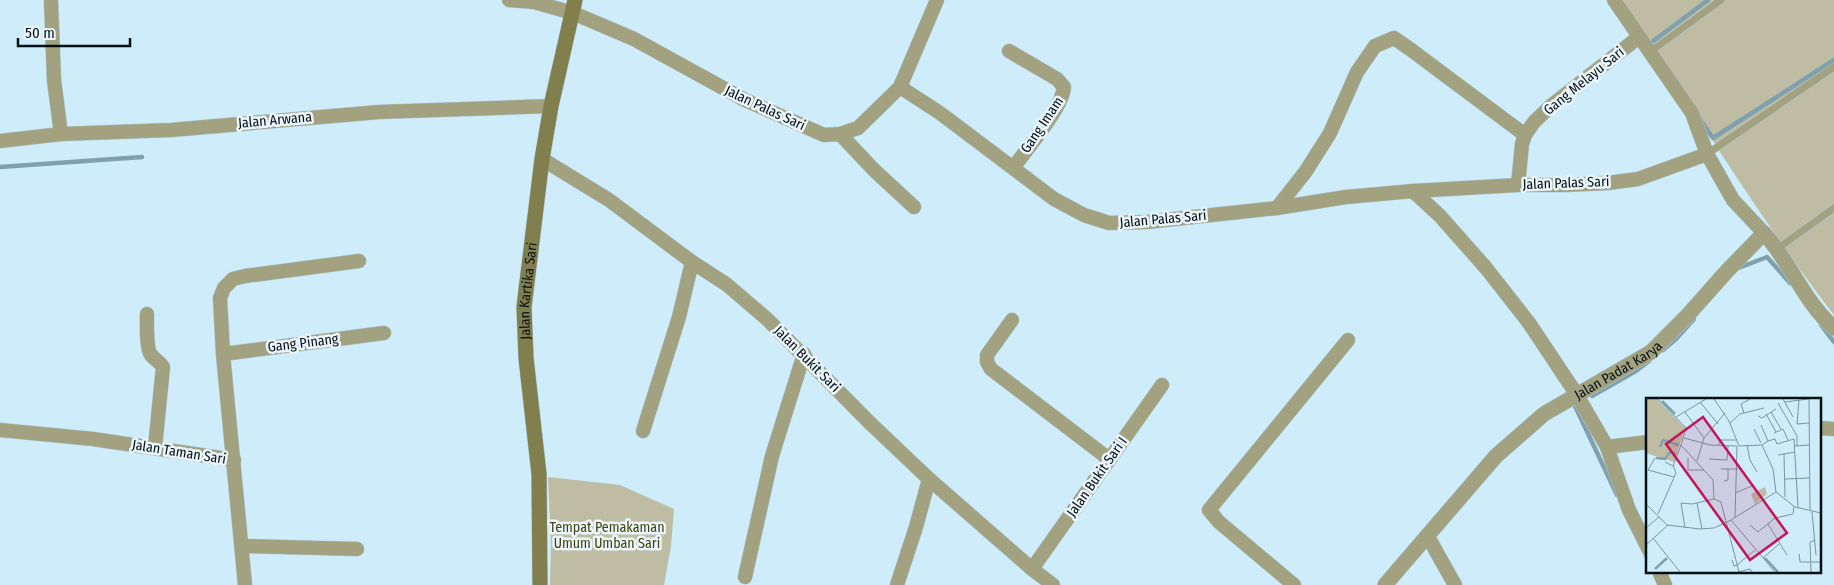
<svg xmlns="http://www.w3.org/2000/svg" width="1834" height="585" viewBox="0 0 1834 585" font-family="'Fira Sans Condensed',sans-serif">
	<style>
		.green { fill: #bebda4 }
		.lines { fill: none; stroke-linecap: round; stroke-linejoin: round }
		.stream { stroke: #81a0ae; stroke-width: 4.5 }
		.service-casing { stroke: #aec9d5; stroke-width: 8 }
		.minor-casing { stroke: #aec9d5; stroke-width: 15 }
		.tertiary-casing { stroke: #aec9d5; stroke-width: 16 }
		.secondary-casing { stroke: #aec9d5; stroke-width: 16 }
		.service { stroke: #a2a180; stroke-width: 7 }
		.minor { stroke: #a2a180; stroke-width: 14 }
		.tertiary { stroke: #a2a180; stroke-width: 15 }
		.secondary { stroke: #827f4e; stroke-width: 15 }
		.labels { text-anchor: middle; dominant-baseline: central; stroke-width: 5; stroke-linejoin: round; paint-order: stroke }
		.street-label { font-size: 14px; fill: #050f14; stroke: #eaf6fc }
		.park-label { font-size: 14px; fill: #45410c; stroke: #eaf6fc }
		.inset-river { fill: none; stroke: #81a0ae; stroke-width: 2.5 }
		.inset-road { fill: none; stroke: #7e949e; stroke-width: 1 }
		.view { fill: #c2185b; fill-opacity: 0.15; stroke: #c2185b; stroke-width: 2.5 }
		.inset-edge { fill: none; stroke: #050f14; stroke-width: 2.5 }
	</style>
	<rect width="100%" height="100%" fill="#ceecfa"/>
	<!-- green -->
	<g class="green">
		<path d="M 1623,0 L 1834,0 L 1834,315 C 1757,215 1691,106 1623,0 Z"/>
		<path d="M 548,477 L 620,485 L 674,509 L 671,546 L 664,585 L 550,585 L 551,544 Z"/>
	</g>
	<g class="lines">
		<!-- stream -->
		<g class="stream">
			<path d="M 1652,42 L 1708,0"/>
			<path d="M 1701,121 L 1713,138 L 1834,60"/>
			<path d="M 0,167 L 142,157"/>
			<path d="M 1736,269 L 1767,257 L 1790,283"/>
			<path d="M 1821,325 L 1834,342"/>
			<path d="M 1663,350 L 1676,339 L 1694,319"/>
			<path d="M 1592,396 L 1636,371 L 1649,361"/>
			<path d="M 1575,406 L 1617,495"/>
			<path d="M 1643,549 L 1648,559"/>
		</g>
		<!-- service casing -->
		<g class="service-casing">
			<g id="service">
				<path d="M 1650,52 L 1721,0"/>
				<path d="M 1707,154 L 1834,67"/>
				<path d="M 1777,249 L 1834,208"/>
			</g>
		</g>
		<!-- minor casing -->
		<g class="minor-casing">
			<g id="minor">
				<path d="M 51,0 L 54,80 L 61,134"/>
				<path d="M 509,0 L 534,2 L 573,13 L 634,39 L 745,100 L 824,135 L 840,134 L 858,128 L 900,87 L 937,0"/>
				<path d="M 1614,0 L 1692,113 L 1707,154"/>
				<path d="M 1009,51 L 1057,79 L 1064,87 C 1062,109 1027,148 1014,167"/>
				<path d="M 900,87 L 940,113 L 1054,199 L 1084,215 L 1109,223 L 1147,222 L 1277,208 L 1346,197 L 1413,191 L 1518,185 L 1565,185 L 1608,183 L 1638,179 L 1707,154 L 1733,200 L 1764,233"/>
				<path d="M 840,134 L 874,170 L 914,207"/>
				<path d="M 0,141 L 61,134 L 171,130 L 379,112 L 551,106"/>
				<path d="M 542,159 L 609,200 L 692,262 L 726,284 L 767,319 L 870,423 L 929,479 L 1032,569 L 1053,585"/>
				<path d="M 1518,185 L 1522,144 L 1525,135 L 1534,122 L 1552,105 L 1639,37"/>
				<path d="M 1413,191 L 1440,216 L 1486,268 L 1529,323 L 1577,395 L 1607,447 L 1629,510 L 1648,548"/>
				<path d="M 1277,208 L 1306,171 L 1330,133 L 1357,72 L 1375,46 L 1394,38 L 1410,49 L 1525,135"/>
				<path d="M 147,314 C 147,324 146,348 151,355 C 154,359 160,362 163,367 L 155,447"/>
				<path d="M 1012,320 L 987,355 L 987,362 L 991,369 L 1109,459"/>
				<path d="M 223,354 L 384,333"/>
				<path d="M 1820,428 L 1834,429"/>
				<path d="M 0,430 L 93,439 L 234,460"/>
				<path d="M 643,431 L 679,317 L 692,262"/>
				<path d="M 1607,447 L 1648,442"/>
				<path d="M 1427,535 L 1455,585"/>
				<path d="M 242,546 L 357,549"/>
				<path d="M 1032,569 L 1162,385"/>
				<path d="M 1659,571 L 1665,585"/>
				<path d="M 745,577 L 772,456 L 804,354"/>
				<path d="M 245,585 L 223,354 L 220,298 L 224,288 L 233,279 L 245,276 L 359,261"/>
				<path d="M 897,585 L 916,527 L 929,479"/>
				<path d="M 1294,585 L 1219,522 L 1209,510 L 1348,340"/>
			</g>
		</g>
		<!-- tertiary casing -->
		<g class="tertiary-casing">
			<g id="tertiary">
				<path id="s1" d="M 1385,585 L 1496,456 L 1544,414 L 1651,352 L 1687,316 L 1727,271 L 1764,233 C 1791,263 1804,302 1834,328"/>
			</g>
		</g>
		<!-- secondary casing -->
		<g class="secondary-casing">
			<g id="secondary">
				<path id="s2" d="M 540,585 L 539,474 L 526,358 L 524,307 L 542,159 L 551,106 L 575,0"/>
			</g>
		</g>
		<!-- service -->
		<use href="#service" class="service"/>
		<!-- minor -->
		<use href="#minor" class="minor"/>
		<!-- tertiary -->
		<use href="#tertiary" class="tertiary"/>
		<!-- secondary -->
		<use href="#secondary" class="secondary"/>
	</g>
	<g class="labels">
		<!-- street labels -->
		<g class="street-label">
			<text transform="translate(1584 81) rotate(-39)">Gang Melayu Sari</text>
			<text transform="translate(765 108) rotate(25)">Jalan Palas Sari</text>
			<text transform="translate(275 120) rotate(-5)">Jalan Arwana</text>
			<text transform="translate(1042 125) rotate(-56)">Gang Imam</text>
			<text transform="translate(1566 183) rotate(-2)">Jalan Palas Sari</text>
			<text transform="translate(1163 219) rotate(-5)">Jalan Palas Sari</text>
			<text stroke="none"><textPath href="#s2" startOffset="295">Jalan Kartika Sari</textPath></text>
			<text transform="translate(303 343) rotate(-7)">Gang Pinang</text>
			<text transform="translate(807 359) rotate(45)">Jalan Bukit Sari</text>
			<text stroke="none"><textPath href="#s1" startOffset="320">Jalan Padat Karya</textPath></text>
			<text transform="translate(179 452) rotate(9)">Jalan Taman Sari</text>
			<text transform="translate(1097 477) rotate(-55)">Jalan Bukit Sari I</text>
		</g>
		<!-- park labels -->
		<g class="park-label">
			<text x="607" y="527">Tempat Pemakaman<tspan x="607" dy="16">Umum Umban Sari</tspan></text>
		</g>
	</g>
	<!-- overview -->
	<g transform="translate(1646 398)">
		<rect width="175" height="175" fill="#ceecfa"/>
		<path d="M 0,1 L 11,1 L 39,30 L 28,64 L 0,55 ZM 119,89 L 121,96 L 109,106 L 105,96 Z" fill="#bebda4"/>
		<path class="inset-river" d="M 16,3 L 29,16M 14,49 L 17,42 L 33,47M 10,60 L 19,61 L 24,54 L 30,56M 119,160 L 132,174M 9,171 L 21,160"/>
		<path class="inset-road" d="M 12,1 L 40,30 L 35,47 L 67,82 L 68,101M 68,1 L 83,23 L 93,48 L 116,47 L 127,71 L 130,94M 137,1 L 147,19M 163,1 L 164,112M 153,2 L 151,26 L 163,25M 54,4 L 72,26M 139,4 L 162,1M 132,5 L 151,38 L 151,48M 39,14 L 58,40M 125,14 L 135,31M 98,15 L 95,6 L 104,1M 120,16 L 130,34M 112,18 L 116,20 L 130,11M 30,19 L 60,1M 84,25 L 94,16 L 118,10M 115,27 L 122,43 L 116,47M 108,31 L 115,45M 128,35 L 137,31 L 142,42M 38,40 L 64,47 L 91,48M 122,43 L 129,41 L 131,46 L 148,41 L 152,110M 72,47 L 75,42 L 90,42M 101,47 L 104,62 L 111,74M 149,48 L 164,47M 138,56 L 139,99M 132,57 L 149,54M 9,60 L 2,72 L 28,79M 42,60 L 42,72 L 58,72M 63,61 L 81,62 L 82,48M 51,63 L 58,40 L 79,15M 19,64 L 27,68 L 35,47M 75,71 L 92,71M 139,81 L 163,80M 78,83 L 82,82 L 82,71M 89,95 L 106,88M 68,101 L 75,104 L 93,174M 51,105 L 56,131M 0,106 L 21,127 L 54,131 L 68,130 L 85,122 L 130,94 L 149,109 L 175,115M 166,114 L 170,157M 12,116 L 30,75 L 27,67M 89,120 L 91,48M 85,122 L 129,174M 122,126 L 141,157M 104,127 L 112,134 L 129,120 L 147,116 L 148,108M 0,130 L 13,119M 39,130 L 35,105 L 46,106 L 68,101M 7,140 L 34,174M 0,147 L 22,127M 153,156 L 154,164 L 175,164M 117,160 L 133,146M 86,162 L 88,168 L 91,167 L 109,152M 92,174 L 104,171 L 106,174M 165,174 L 164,144 L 169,142"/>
		<path class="view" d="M 57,19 L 141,135 L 104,162 L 20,46 Z"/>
		<rect width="175" height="175" class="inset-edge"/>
	</g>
	<!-- scale -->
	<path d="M18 38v8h112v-8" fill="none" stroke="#050f14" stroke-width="2.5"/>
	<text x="25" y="38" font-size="15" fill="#050f14" stroke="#eaf6fc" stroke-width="4" paint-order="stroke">50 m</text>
</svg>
